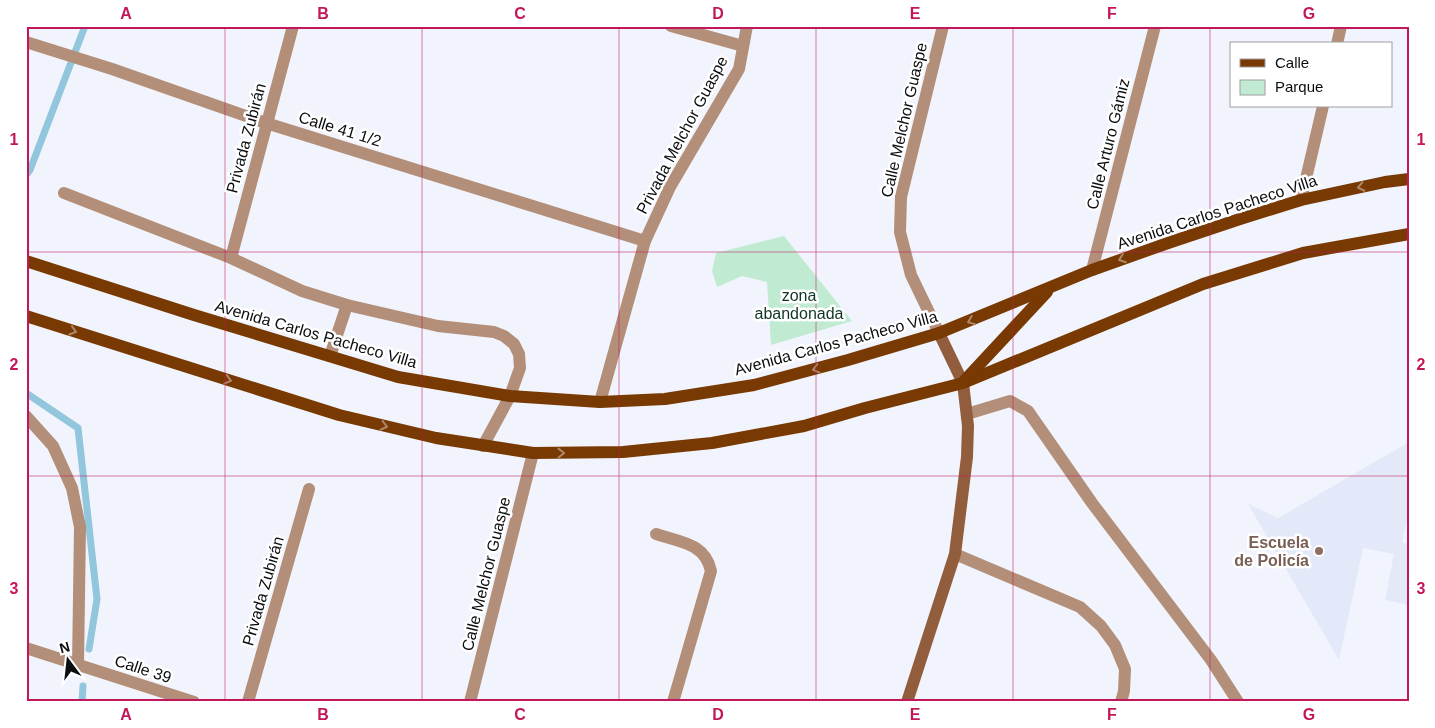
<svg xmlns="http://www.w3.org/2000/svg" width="1435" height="728" viewBox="0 0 1435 728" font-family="Helvetica,sans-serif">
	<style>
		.built { fill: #e4e9f9 }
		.green { fill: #c0ebd2 }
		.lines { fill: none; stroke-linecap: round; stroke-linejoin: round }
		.stream { stroke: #91c6dc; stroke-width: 7 }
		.minor { stroke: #b38e78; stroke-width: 12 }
		.secondary { stroke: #925d3c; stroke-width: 12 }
		.primary { stroke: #783903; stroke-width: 12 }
		.oneway { stroke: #ae8868 }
		.grid { fill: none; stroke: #c2185b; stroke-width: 1; stroke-opacity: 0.55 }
		.education-dot { fill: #8d6e63; stroke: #fff; stroke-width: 2 }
		.labels { text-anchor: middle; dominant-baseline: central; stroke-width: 5; stroke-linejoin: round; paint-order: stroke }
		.street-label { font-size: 16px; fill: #0c0d0f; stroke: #fff }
		.park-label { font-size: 16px; fill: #0f3624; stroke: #fff }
		.education-label { font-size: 16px; font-weight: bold; fill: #785e54; stroke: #fff; text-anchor: end }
		.neatline { fill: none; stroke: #c2185b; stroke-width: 2 }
		.grid-label { font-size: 16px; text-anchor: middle; font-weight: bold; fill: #c2185b }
	</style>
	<rect width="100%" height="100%" fill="#f1f4fc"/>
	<!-- built -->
	<path class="built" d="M 1409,442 L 1409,509 L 1402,543 L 1409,544 L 1409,605 L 1385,600 L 1394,554 L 1363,548 L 1339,660 L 1248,504 L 1278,518 Z"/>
	<!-- green -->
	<path class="green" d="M 784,236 L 852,321 L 771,345 L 767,282 L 742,276 L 717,287 L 712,271 L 716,253 Z"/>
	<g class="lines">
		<!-- stream -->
		<g class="stream">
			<path d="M 26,175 L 30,170 L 85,26"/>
			<path d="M 26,393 L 78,428 L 97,599 L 89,649"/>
			<path d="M 82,702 L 83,686"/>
		</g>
		<!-- minor -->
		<g class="minor">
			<path d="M 671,26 L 743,46"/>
			<path d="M 26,42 L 112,69 L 266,123 L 645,241"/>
			<path d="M 1337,44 L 1341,26"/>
			<path d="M 64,193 L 231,258 L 302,291 L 347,305 L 438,326 L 494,332 L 504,336 L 514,344 L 519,354 L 520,368 L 510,396 L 483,446"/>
			<path d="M 1301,200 L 1323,106"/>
			<path d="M 231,258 L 293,26"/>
			<path d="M 1092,270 L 1155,26"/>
			<path d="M 939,333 L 911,275 L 900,232 L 901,197 L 943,26"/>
			<path d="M 330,356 L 347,305"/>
			<path d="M 600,402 L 645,241 L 670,187 L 739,69 L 747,26"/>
			<path d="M 967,414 L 1010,401 L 1028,411 L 1092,503 L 1211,660 L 1238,702"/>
			<path d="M 26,416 L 53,446 L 72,488 L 80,527 L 78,665"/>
			<path d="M 656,534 C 680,542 705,543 711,571 L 673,702"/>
			<path d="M 955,554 L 1080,607 L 1101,626 L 1115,645 L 1125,669 L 1124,691 L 1121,702"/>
			<path d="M 26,648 L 194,702"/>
			<path d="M 248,702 L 309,489"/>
			<path d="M 470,702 L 533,453"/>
		</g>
		<!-- secondary -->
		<path class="secondary" d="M 907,702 L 955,554 L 967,457 L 968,426 L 963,383 L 939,333"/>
		<!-- primary -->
		<g class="primary">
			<path d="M 26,261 L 194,315 L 398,377 L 510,396 L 600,402 L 665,399 L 754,385 L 848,360 L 939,333 L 1092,270 L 1168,243 L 1240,219 L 1301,200 L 1385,182 L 1409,179"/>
			<path d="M 26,316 L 339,415 L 436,438 L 533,453 L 623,452 L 712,443 L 804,426 L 865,408 L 963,383 L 1203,284 L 1303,253 L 1409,234"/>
			<path d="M 965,380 L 1047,292"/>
		</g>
	</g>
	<!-- one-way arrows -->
	<defs><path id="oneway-chevron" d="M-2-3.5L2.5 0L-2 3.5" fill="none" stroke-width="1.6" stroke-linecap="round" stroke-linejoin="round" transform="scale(1.25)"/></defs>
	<g class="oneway">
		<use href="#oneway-chevron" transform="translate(1361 187) rotate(168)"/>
		<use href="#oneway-chevron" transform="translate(1122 259) rotate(160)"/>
		<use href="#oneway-chevron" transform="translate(971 321) rotate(158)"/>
		<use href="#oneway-chevron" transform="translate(73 331) rotate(17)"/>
		<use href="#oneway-chevron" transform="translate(816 369) rotate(165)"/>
		<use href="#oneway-chevron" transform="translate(228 380) rotate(17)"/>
		<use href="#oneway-chevron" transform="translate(384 426) rotate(14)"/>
		<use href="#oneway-chevron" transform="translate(561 453) rotate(-1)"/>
	</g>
	<!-- grid -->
	<path class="grid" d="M 225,26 L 225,702M 422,26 L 422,702M 619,26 L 619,702M 816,26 L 816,702M 1013,26 L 1013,702M 1210,26 L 1210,702M 26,252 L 1409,252M 26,476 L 1409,476"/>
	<!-- markers -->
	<circle class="education-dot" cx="1319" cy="551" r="5"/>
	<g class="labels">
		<!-- street labels -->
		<g class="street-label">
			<text transform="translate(904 120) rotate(-77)">Calle Melchor Guaspe</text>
			<text transform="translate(340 129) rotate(17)">Calle 41 1/2</text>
			<text transform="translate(682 135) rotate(-62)">Privada Melchor Guaspe</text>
			<text transform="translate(246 138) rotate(-75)">Privada Zubirán</text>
			<text transform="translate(1108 144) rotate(-76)">Calle Arturo Gámiz</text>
			<text transform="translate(1217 212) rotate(-18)">Avenida Carlos Pacheco Villa</text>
			<text transform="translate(316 334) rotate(16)">Avenida Carlos Pacheco Villa</text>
			<text transform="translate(836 343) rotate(-15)">Avenida Carlos Pacheco Villa</text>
			<text transform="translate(486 574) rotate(-76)">Calle Melchor Guaspe</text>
			<text transform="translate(263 591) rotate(-74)">Privada Zubirán</text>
			<text transform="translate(143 669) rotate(18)">Calle 39</text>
		</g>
		<!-- park labels -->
		<g class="park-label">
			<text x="799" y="295">zona<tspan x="799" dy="18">abandonada</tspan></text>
		</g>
		<!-- education labels -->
		<g class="education-label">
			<text x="1309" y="542">Escuela<tspan x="1309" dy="18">de Policía</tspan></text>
		</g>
	</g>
	<!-- border -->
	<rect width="1435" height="728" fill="none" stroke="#ffffff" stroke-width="55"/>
	<!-- legend -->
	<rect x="1230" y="42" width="162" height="65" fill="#ffffff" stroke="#9e9e9f"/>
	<rect x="1240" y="59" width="25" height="8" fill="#783903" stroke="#9e9e9f"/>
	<text x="1275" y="68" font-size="15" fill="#0c0d0f">Calle</text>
	<rect x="1240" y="80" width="25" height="15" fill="#c0ebd2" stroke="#9e9e9f"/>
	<text x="1275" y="92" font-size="15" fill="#0c0d0f">Parque</text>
	<!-- north arrow -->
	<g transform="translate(68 660) rotate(345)" stroke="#ffffff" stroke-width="4" paint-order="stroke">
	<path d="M0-4L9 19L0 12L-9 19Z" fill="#0c0d0f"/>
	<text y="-8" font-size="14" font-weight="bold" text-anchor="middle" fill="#0c0d0f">N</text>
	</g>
	<rect x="28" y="28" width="1380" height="672" class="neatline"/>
	<g class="grid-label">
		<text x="126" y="19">A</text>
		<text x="323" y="19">B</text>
		<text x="520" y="19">C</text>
		<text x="718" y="19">D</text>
		<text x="915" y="19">E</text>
		<text x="1112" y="19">F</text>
		<text x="1309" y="19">G</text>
		<text x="14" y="145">1</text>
		<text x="1421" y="145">1</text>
		<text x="14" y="370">2</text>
		<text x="1421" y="370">2</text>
		<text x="14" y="594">3</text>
		<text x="1421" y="594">3</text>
		<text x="126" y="720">A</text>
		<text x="323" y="720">B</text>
		<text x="520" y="720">C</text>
		<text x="718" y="720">D</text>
		<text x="915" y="720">E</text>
		<text x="1112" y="720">F</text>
		<text x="1309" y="720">G</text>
	</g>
</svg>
